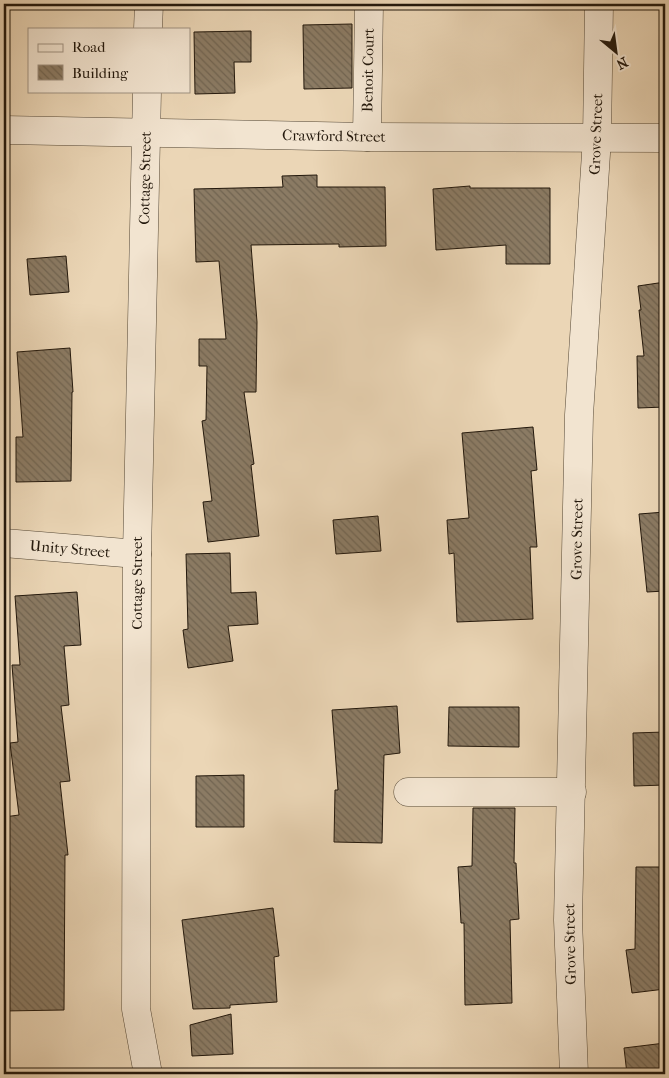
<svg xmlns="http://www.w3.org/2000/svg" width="669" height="1078" viewBox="0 0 669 1078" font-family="'IM FELL French Canon',serif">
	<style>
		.building { fill: url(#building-back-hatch); stroke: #23180c }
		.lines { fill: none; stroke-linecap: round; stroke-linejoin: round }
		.minor-casing { stroke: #554836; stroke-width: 29 }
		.minor { stroke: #f2e4d0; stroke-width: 28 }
		.labels { text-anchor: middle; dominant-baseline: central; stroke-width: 4; stroke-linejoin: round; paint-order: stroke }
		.street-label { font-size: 15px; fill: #23180c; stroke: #f2e4d0 }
	</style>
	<defs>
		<pattern id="building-back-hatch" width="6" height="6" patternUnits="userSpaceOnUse" patternTransform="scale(1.25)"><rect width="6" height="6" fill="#8b7b64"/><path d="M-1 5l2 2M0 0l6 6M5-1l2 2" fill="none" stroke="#716451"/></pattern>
	</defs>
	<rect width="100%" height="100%" fill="#ebd6b6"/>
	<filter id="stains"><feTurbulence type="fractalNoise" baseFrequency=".004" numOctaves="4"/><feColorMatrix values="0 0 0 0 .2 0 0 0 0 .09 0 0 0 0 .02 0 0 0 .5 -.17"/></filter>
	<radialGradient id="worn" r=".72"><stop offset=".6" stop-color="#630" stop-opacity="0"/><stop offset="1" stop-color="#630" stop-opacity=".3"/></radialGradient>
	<!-- building -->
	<g class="building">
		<path d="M 352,24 L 352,88 L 304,89 L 303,25 Z"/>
		<path d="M 251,31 L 251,62 L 234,62 L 235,93 L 195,94 L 194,32 Z"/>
		<path d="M 317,175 L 317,187 L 385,187 L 386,246 L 339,247 L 339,244 L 251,245 L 257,322 L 256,392 L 244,392 L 254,464 L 251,465 L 259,536 L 208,542 L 203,502 L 212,501 L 202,421 L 206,420 L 207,366 L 199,366 L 199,339 L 226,339 L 219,261 L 196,262 L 194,189 L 283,187 L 282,176 Z"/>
		<path d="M 470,186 L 470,188 L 550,188 L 550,264 L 506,264 L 506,245 L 436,250 L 433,189 Z"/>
		<path d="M 66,256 L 69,292 L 30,295 L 27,259 Z"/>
		<path d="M 665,282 L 665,407 L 638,408 L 637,356 L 644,356 L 639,310 L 641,310 L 638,286 Z"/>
		<path d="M 70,348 L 73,392 L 72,392 L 71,481 L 16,482 L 16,437 L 23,437 L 17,352 Z"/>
		<path d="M 533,427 L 537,470 L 531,471 L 537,547 L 530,547 L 533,619 L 457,622 L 454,553 L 449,554 L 447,520 L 469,518 L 462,433 Z"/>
		<path d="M 665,512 L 665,591 L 647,592 L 639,514 Z"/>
		<path d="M 378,516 L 381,551 L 336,554 L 333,520 Z"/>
		<path d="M 230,553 L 231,593 L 256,592 L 258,624 L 228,626 L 233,661 L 188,668 L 183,630 L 188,629 L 186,554 Z"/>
		<path d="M 77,592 L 81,645 L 64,646 L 69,705 L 61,706 L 70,781 L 60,782 L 68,855 L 65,855 L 64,1010 L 4,1011 L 4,977 L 9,977 L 8,923 L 4,923 L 4,890 L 10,890 L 4,832 L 4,817 L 19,815 L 10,743 L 18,742 L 12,665 L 20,665 L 15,596 Z"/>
		<path d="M 397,706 L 400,753 L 384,755 L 382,843 L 334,842 L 335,790 L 338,790 L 332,710 Z"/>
		<path d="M 449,707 L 519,707 L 519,747 L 448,746 Z"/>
		<path d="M 665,732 L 665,785 L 634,786 L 633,733 Z"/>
		<path d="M 244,775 L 244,827 L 196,827 L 196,776 Z"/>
		<path d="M 473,808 L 515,808 L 514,863 L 516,863 L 519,919 L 510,920 L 512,1003 L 465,1005 L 464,923 L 461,923 L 458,867 L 472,866 Z"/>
		<path d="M 636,867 L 665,867 L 665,989 L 632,993 L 626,950 L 635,949 Z"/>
		<path d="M 273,908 L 279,956 L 274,957 L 277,1002 L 230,1005 L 230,1008 L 193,1009 L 182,920 Z"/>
		<path d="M 231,1014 L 233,1054 L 192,1056 L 190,1025 Z"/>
		<path d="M 665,1043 L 665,1074 L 627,1074 L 624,1048 Z"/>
	</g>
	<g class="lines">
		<!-- minor casing -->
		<g class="minor-casing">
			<g id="minor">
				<path d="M 148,29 L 149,4"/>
				<path d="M 147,91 L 137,554 L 136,1009 L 148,1074"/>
				<path d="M 4,130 L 367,137 L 665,138"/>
				<path d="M 367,137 L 369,4"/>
				<path d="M 4,543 L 137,554"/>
				<path d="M 408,792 L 572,792"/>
				<path d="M 574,1074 L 568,920 L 579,415 L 597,138 L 599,4"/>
			</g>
		</g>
		<!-- minor -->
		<use href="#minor" class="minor"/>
	</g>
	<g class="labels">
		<!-- street labels -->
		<g class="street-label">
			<text transform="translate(368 70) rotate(-89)">Benoit Court</text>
			<text transform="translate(596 134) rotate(-88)">Grove Street</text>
			<text transform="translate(334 136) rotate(1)">Crawford Street</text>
			<text transform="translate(145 178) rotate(-89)">Cottage Street</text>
			<text transform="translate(577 539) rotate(-89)">Grove Street</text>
			<text transform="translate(70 549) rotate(5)">Unity Street</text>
			<text transform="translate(137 583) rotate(-90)">Cottage Street</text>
			<text transform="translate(570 944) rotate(-91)">Grove Street</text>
		</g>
	</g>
	<!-- margin -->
	<rect width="669" height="1078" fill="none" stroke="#ebd6b6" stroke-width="20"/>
	<rect x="5" y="5" width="659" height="1068" fill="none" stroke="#23180c" stroke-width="2.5"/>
	<rect x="10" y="10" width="649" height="1058" fill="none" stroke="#23180c"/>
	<!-- legend -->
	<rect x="28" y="28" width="162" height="65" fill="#f2e4d0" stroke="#9f9282"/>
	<rect x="38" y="44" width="25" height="8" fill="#f2e4d0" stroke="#9f9282"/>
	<text x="72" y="52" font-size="15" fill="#23180c">Road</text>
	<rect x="38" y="65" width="25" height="15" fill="url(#building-back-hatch)" stroke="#9f9282"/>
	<text x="72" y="78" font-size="15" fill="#23180c">Building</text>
	<!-- north arrow -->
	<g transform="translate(616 52) rotate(151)" stroke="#f2e4d0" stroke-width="4" paint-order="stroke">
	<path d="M0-4L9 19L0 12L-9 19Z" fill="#23180c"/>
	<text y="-8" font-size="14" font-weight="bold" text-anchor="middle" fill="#23180c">N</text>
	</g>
	<rect width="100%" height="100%" filter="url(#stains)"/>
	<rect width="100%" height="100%" fill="url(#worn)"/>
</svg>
